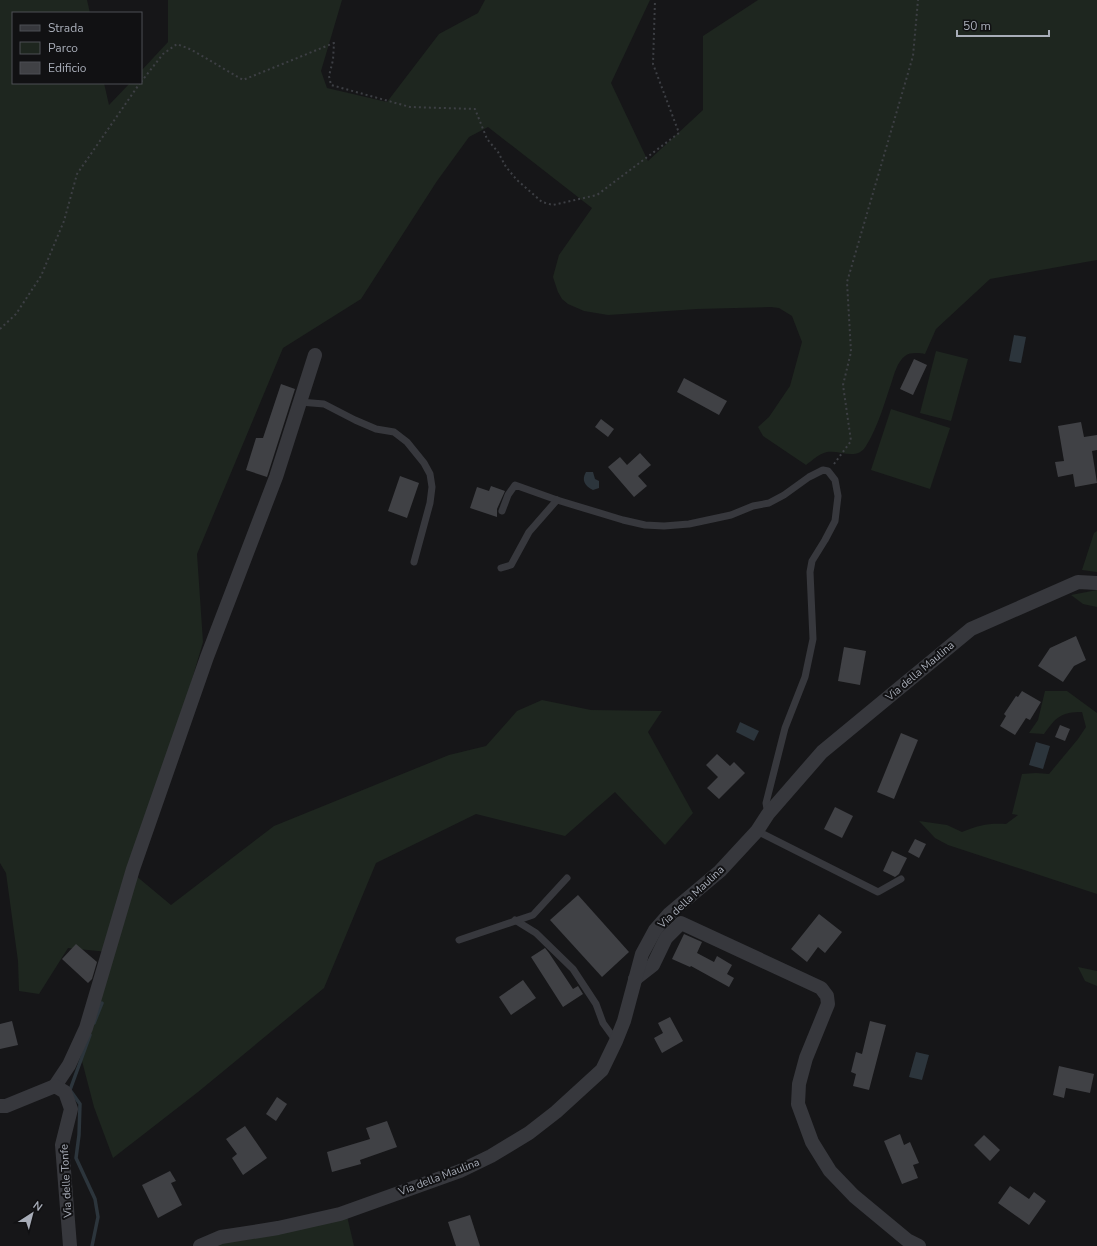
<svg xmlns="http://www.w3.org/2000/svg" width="1097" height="1246" viewBox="0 0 1097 1246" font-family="'Nunito Sans',sans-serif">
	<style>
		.green { fill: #1e261f }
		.water { fill: #2c353c }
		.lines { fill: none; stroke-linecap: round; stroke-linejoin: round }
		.stream { stroke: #2c353c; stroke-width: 3.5 }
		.building { fill: #404145 }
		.path { stroke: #3d3f44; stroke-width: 2; stroke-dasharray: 2 3; stroke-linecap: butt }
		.service { stroke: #37383d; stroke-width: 7 }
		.minor { stroke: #37383d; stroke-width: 14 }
		.labels { text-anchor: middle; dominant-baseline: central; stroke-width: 4; stroke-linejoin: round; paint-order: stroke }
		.street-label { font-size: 11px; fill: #a8adb8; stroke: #111113 }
	</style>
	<rect width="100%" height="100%" fill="#161618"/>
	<!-- green -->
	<g class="green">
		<path d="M 0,0 L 87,0 L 90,13 L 13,13 L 13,83 L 104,83 L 109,105 L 130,83 L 141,83 L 141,71 L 168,42 L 168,0 L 342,0 L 321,71 L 327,88 L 387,102 L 439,34 L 478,13 L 485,0 L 650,0 L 611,83 L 648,161 L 703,110 L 703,36 L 758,0 L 1097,0 L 1097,260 L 990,279 L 936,329 L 925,354 C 919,353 910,352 905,356 C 897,362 894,375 891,384 C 884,404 878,427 866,446 C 857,461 841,450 827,452 C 818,454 813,460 806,465 L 763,436 L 758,427 L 769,417 L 790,386 L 802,342 L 792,316 L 779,308 L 771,307 L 697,309 L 608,315 L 584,311 L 568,304 L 562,299 L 558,292 L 553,277 L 559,255 L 592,208 L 488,127 L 469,137 L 437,181 L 361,299 L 283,348 L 197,554 L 203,642 L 135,875 L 171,905 L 274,826 L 449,755 L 486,746 L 517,711 L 542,700 L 591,710 L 662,711 L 648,732 L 693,813 L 665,845 L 615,792 L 565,836 L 476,814 L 376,863 L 324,988 L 198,1092 L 113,1158 L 94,1107 L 82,1061 L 108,952 L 68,948 L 39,994 L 19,991 L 18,961 L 6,873 L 0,863 Z"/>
		<path d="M 936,351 L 968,359 L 951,421 L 920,413 Z"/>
		<path d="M 891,409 L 950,428 L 930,489 L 871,470 Z"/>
		<path d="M 1097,531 L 1097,572 L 1082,570 L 1094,533 Z"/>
		<path d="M 1097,590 L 1097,607 L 1083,604 L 1071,595 Z"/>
		<path d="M 1045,691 L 1067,691 L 1097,713 L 1097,894 L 948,845 L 935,838 L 919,821 L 947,825 L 962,832 C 979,825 989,823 1006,824 L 1018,815 L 1012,814 L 1022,774 L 1036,773 L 1049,774 L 1078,739 L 1086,727 L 1082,712 C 1061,712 1056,717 1044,734 L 1029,733 L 1038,720 Z"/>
		<path d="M 1078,967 L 1097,971 L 1097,986 L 1085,981 Z"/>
		<path d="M 347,1216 L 354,1246 L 213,1246 L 232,1239 Z"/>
	</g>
	<!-- water -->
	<g class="water">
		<path d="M 1014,335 L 1026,337 L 1021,363 L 1009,361 Z"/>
		<path d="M 586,472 L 593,472 L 595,479 L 599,481 L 599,488 L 593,490 C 585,486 581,480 586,472 Z"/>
		<path d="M 740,722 L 759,731 L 754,741 L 736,732 Z"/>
		<path d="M 1036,742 L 1050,746 L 1043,769 L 1029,765 Z"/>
		<path d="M 916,1052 L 929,1055 L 922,1080 L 909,1077 Z"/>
	</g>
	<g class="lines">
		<!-- stream -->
		<g class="stream">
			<path d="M 94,1023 L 102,1003"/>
			<path d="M 90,1035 L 70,1090 L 80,1104 L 79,1135 L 76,1158 L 95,1199 L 98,1217 L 92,1246"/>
		</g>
	</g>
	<!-- building -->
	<g class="building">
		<path d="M 914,359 L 927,365 L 913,395 L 900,389 Z"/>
		<path d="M 684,378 L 727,401 L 719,415 L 677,392 Z"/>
		<path d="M 281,384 L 295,389 L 267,477 L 246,470 L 256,438 L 263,438 Z"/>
		<path d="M 601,419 L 614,429 L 608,437 L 595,427 Z"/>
		<path d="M 1081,422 L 1084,437 L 1097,435 L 1097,450 L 1092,451 L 1097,483 L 1075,487 L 1073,474 L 1058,477 L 1055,462 L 1064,461 L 1058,426 Z"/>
		<path d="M 640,453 L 651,465 L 638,476 L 647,486 L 634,497 L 608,467 L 620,457 L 627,465 Z"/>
		<path d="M 400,476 L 419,483 L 407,518 L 388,511 Z"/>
		<path d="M 491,486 L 505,491 L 497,509 L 497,517 L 470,508 L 477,487 L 489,491 Z"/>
		<path d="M 1076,636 L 1086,660 L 1074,666 L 1063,682 L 1038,666 L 1050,648 Z"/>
		<path d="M 844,647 L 866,651 L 860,685 L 838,681 Z"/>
		<path d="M 1022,691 L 1041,702 L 1030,720 L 1026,718 L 1015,735 L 1000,726 L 1006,716 L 1004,714 L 1016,696 L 1018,697 Z"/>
		<path d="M 1060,725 L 1070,729 L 1065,741 L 1055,737 Z"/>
		<path d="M 901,733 L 918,740 L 894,799 L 877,792 Z"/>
		<path d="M 717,754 L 730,766 L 734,762 L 745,773 L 719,799 L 707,788 L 718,777 L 706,765 Z"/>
		<path d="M 835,807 L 853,816 L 842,838 L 824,829 Z"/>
		<path d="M 915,839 L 926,844 L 919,858 L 908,852 Z"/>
		<path d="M 892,851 L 907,858 L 899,874 L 895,877 L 883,871 Z"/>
		<path d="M 578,895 L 629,952 L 602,977 L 550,920 Z"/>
		<path d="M 819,914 L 842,932 L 825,953 L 818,947 L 807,962 L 791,949 Z"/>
		<path d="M 684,934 L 702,942 L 697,953 L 714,962 L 717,956 L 732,965 L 727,974 L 734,978 L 729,987 L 691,966 L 690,967 L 672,959 Z"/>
		<path d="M 76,944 L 97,962 L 92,979 L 88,983 L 62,959 Z"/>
		<path d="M 545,948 L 549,953 L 573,989 L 578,986 L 583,994 L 563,1007 L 531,957 Z"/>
		<path d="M 523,980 L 536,998 L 511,1015 L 499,997 Z"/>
		<path d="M 670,1017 L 683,1041 L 662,1053 L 654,1038 L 663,1033 L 658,1023 Z"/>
		<path d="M 12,1021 L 18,1045 L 0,1049 L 0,1024 Z"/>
		<path d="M 870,1021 L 886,1025 L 869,1090 L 853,1086 L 856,1074 L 851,1072 L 856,1052 L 862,1054 Z"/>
		<path d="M 1059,1066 L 1094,1074 L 1090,1093 L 1066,1088 L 1064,1098 L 1053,1095 Z"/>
		<path d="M 277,1097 L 287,1104 L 276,1121 L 266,1114 Z"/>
		<path d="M 387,1121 L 397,1147 L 360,1160 L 361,1164 L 332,1172 L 327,1152 L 370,1139 L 366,1128 Z"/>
		<path d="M 245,1126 L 267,1158 L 243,1175 L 232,1158 L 237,1154 L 226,1139 Z"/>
		<path d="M 900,1134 L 904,1145 L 910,1142 L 919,1163 L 913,1165 L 918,1178 L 902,1184 L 884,1141 Z"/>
		<path d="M 984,1135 L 1000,1150 L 990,1161 L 974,1145 Z"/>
		<path d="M 170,1171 L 176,1181 L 171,1183 L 182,1205 L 158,1218 L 142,1185 Z"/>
		<path d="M 1010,1186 L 1029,1199 L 1034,1192 L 1046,1201 L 1029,1225 L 998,1203 Z"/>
		<path d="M 470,1215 L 480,1246 L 456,1246 L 448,1222 Z"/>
	</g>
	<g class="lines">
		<!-- path -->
		<g class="path">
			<path d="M 141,82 L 163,54 L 177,44 L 192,50 L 243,80 L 334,43 L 333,60 L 329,76 L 331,85 L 410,107 L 475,109 L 487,139 L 498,152 L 506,167 L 517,180 L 542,202 L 553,205 L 597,195 L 679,133 L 653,64 L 655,0"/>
			<path d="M 0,329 L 16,314 L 41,276 L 64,221 L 77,174 L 140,83"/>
			<path d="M 834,464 L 851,441 L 843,385 L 851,352 L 847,282 L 913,56 L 918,0"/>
		</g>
		<!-- service -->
		<g class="service">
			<path d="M 300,402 L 324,404 L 355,420 L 376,429 L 394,432 L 407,442 L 424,463 L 430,474 L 432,487 L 430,503 L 414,562"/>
			<path d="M 502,511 L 508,495 L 515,485 L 557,500 L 623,520 L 645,525 L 664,526 L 689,524 L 731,515 L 753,506 L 769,503 L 784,495 L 809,477 L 823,470 L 828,471 L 835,480 L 838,496 L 835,521 L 825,540 L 812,561 L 810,572 L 813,639 L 805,677 L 785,728 L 766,803 L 768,814"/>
			<path d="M 501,568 L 511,565 L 529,532 L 557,500"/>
			<path d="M 757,831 L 878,892 L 901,879"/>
			<path d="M 515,920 L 536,933 L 573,969 L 596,1004 L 603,1023 L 616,1041"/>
			<path d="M 459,940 L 533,915 L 567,878"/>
		</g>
		<!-- minor -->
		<g class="minor">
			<path d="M 635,979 L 653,965 L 666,938 L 681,923 L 821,988 L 827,996 L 828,1004 L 806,1058 L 799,1084 L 798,1104 L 812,1142 L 830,1171 L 854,1196 L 907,1240 L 919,1246"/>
			<path d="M 55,1086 L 69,1065 L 86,1028 L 133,869 L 207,657 L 276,477 L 315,355"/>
			<path d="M 0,1106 L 6,1106 L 55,1086 L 65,1092 L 71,1109 L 62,1145 L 70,1246"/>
			<path d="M 200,1246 L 221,1237 L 278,1228 L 340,1214 L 460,1171 L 491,1156 L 529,1133 L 556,1112 L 602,1070 L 616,1041 L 624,1021 L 642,954 L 655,930 L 669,914 L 720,871 L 757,831 L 768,814 L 822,752 L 971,629 L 1078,582 L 1097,583"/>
		</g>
	</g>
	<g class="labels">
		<!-- street labels -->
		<g class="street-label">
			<text transform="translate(920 671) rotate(-40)">Via della Maulina</text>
			<text transform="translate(691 897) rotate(-43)">Via della Maulina</text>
			<text transform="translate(439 1177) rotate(-21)">Via della Maulina</text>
			<text transform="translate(66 1181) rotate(-93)">Via delle Tonfe</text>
		</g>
	</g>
	<!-- legend -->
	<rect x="12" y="12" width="130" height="72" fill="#111113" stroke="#4d4f55"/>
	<rect x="20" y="25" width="20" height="6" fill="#37383d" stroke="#4d4f55"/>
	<text x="48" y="32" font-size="12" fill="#a8adb8">Strada</text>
	<rect x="20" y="42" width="20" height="12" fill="#1e261f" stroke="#4d4f55"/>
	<text x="48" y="52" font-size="12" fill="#a8adb8">Parco</text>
	<rect x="20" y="62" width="20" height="12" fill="#404145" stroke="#4d4f55"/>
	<text x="48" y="72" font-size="12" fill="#a8adb8">Edificio</text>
	<!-- north arrow -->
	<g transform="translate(32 1214) rotate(36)" stroke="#111113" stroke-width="3" paint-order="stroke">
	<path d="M0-3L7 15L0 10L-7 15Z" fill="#a8adb8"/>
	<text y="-6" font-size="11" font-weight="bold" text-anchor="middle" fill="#a8adb8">N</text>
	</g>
	<!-- scale -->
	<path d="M957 30v6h92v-6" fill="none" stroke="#a8adb8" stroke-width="2"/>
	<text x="963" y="30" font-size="12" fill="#a8adb8" stroke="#111113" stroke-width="3" paint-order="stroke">50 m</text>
</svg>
